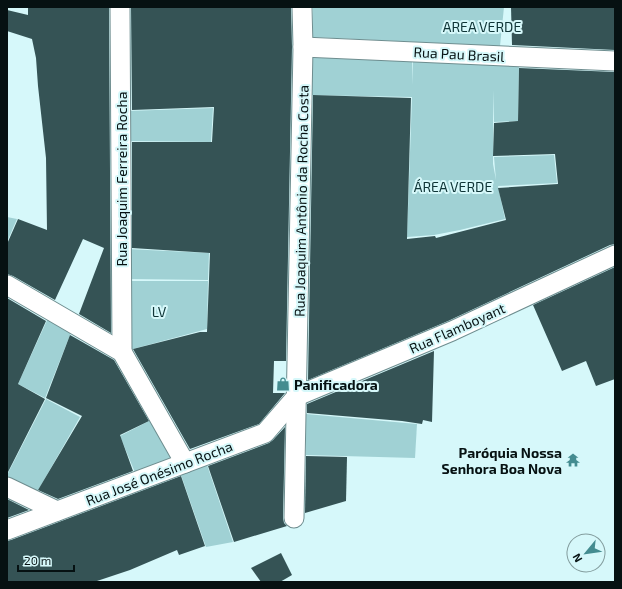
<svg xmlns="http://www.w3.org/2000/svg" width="622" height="589" viewBox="0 0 622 589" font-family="'Exo 2',sans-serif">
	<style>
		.green { fill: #a0d1d4 }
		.building { fill: #355355 }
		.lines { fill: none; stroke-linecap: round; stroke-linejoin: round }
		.minor-casing { stroke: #6e8d8f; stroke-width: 21 }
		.minor { stroke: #fff; stroke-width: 19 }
		.labels { text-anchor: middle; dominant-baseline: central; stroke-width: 4; stroke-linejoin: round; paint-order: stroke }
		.park-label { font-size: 14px; fill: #0f3436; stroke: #d6f8fa }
		.street-label { font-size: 14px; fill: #061112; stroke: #d6f8fa }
		.poi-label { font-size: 14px; font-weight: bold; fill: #061112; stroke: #d6f8fa; text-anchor: start }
	</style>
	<rect width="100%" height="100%" fill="#d6f8fa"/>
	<!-- green -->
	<g class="green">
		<path d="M 313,7 L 504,7 L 500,46 L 313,37 Z"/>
		<path d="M 310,53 L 412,58 L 412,85 L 413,58 L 519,63 L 518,121 L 494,122 L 493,90 L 493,164 L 496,180 L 494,157 L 554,155 L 557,183 L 498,186 L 505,219 L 460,230 L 434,235 L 407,237 L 412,97 L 309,95 Z"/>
		<path d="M 213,108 L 211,142 L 127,141 L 127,111 Z"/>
		<path d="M 7,217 L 17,219 L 7,242 Z"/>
		<path d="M 127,249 L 209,253 L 208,280 L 128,279 Z"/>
		<path d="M 128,281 L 208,281 L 207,329 L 129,350 Z"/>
		<path d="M 49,316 L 72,330 L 45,398 L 18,384 Z"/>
		<path d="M 46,399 L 80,417 L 36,494 L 7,480 L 7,475 Z"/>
		<path d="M 306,414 L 417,424 L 415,458 L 306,455 Z"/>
		<path d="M 153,419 L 176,460 L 136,475 L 120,436 Z"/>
		<path d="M 206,462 L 233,542 L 206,547 L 180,472 Z"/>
	</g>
	<!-- building -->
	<g class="building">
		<path d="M 28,7 L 109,7 L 111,333 L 79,314 L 104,248 L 83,239 L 55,300 L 13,276 L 7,274 L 7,244 L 18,219 L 47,230 L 46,158 L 38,86 L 36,58 L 32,39 L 7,31 L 7,10 L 28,15 Z"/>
		<path d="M 131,7 L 291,7 L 292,47 L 286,361 L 274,361 L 273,393 L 285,393 L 259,424 L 190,449 L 133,349 L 200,332 L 207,332 L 210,253 L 132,248 L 132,142 L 212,142 L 214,107 L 132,110 Z"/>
		<path d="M 511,7 L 615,7 L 615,50 L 512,45 Z"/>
		<path d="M 519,68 L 615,72 L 615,244 L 610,245 L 448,321 L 308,380 L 313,95 L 411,98 L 407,239 L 435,236 L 436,238 L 506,220 L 498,188 L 558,184 L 555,154 L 493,156 L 494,123 L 518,121 Z"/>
		<path d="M 615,267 L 615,379 L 596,386 L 586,361 L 562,371 L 533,305 Z"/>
		<path d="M 7,298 L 46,321 L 18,384 L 45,399 L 7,474 Z"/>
		<path d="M 70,335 L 114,360 L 149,421 L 120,435 L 133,471 L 58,499 L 38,490 L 82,416 L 46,398 Z"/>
		<path d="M 434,351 L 432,422 L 423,420 L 422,424 L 402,421 L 307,413 L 307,404 Z"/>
		<path d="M 285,427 L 283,518 L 284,523 L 287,526 L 234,542 L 208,466 L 269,443 L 273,440 Z"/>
		<path d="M 306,456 L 347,457 L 346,501 L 305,513 Z"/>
		<path d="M 181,476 L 205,546 L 179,555 L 177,550 L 130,570 L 94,582 L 7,582 L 7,541 L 11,540 Z"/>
		<path d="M 7,499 L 29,510 L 7,518 Z"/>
		<path d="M 281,553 L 292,575 L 280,582 L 261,582 L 251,568 Z"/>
	</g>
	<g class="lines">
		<!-- minor casing -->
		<g class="minor-casing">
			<g id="minor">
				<path d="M 120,7 L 122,352"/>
				<path d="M 303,47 L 615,61"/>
				<path d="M 7,285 L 122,352 L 185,463"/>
				<path d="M 7,487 L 57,511"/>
				<path d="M 294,518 L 303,47 L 302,7"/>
				<path d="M 7,530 L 265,433 L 297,396 L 452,331 L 615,255"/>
			</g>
		</g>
		<!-- minor -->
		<use href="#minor" class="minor"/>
	</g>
	<!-- icons -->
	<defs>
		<g id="shop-bare" transform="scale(1.08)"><path d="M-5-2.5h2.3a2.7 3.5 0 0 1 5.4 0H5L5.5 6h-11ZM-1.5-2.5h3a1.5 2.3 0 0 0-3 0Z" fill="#448c90" stroke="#d6f8fa" stroke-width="2.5" paint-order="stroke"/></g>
		<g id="temple-bare" transform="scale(1.08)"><path d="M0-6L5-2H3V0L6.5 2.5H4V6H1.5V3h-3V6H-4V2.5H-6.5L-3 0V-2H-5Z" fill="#448c90" stroke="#d6f8fa" stroke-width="2.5" paint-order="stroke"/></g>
	</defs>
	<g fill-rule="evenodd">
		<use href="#shop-bare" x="283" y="384"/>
		<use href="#temple-bare" x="573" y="460"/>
	</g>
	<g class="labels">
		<!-- park labels -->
		<g class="park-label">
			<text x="482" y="26">AREA VERDE</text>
			<text x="453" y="186">ÁREA VERDE</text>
			<text x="159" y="311">LV</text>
		</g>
		<!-- street labels -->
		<g class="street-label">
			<text transform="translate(459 54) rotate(3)">Rua Pau Brasil</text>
			<text transform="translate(121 179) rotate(-90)">Rua Joaquim Ferreira Rocha</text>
			<text transform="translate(301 201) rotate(-89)">Rua Joaquim Antônio da Rocha Costa</text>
			<text transform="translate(457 328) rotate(-24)">Rua Flamboyant</text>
			<text transform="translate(159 473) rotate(-21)">Rua José Onésimo Rocha</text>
		</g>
		<!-- poi labels -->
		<g class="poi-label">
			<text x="294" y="384">Panificadora</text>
			<text x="562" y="452" text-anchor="end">Paróquia Nossa<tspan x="562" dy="16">Senhora Boa Nova</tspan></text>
		</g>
	</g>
	<!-- border -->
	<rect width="622" height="589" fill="none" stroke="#061112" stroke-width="16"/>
	<!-- north arrow -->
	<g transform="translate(586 553) rotate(241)"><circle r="19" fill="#d6f8fa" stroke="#839c9d"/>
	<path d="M0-3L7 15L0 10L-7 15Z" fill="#448c90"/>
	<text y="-6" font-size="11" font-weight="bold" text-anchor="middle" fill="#061112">N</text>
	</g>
	<!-- scale -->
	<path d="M18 565v6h56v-6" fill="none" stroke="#061112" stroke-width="2"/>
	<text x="24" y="565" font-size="12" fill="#061112" stroke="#d6f8fa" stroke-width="3" paint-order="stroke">20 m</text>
</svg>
